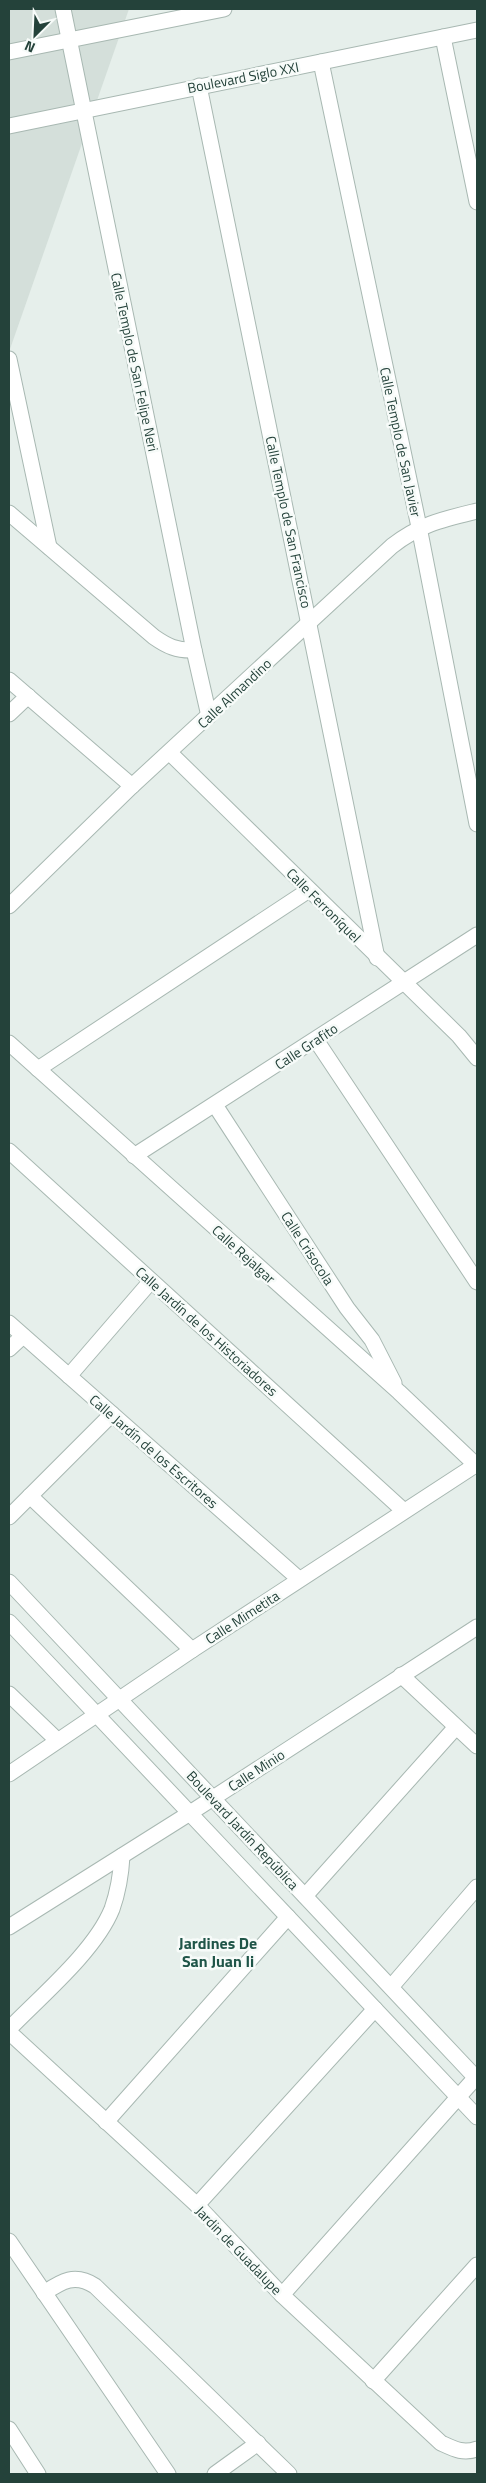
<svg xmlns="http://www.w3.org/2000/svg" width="486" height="2483" viewBox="0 0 486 2483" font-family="'Titillium Web',sans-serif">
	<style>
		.built { fill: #d4dfda }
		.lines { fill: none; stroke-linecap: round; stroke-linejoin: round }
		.minor-casing { stroke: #a8b8b2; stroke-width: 17 }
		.minor { stroke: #fff; stroke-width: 15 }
		.labels { text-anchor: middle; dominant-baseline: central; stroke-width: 5; stroke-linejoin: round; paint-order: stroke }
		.street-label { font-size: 14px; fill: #24423a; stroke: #f7fbf9 }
		.quarter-label { font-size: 16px; font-weight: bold; fill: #1f5548; stroke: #f7fbf9 }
	</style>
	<rect width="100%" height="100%" fill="#e6efeb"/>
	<!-- built -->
	<path class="built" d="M 9,9 L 129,9 L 9,352 Z"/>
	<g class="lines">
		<!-- minor casing -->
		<g class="minor-casing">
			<g id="minor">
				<path d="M 63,9 L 194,650 L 209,716"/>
				<path d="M 443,37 L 477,202"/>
				<path d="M 9,52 L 224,9"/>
				<path d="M 321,62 L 419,527 L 477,824"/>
				<path d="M 199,86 L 377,958"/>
				<path d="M 9,126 L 477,30"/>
				<path d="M 9,359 L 49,547"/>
				<path d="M 9,513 L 154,637 C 167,646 177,651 194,650"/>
				<path d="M 9,680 L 132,786"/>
				<path d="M 9,714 L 28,696"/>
				<path d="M 170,753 L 459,1036 L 477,1058"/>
				<path d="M 9,906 L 132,786 L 392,546 C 420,524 444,519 477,511"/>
				<path d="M 316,1040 L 477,1282"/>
				<path d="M 9,1043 L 399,1392 L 477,1466"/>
				<path d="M 38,1069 L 309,890"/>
				<path d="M 215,1105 L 347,1308 L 372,1340 L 394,1383"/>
				<path d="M 9,1151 L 404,1511"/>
				<path d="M 134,1156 L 477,935"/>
				<path d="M 9,1323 L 299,1579"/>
				<path d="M 9,1349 L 23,1336"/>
				<path d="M 69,1376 L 151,1281"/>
				<path d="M 30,1496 L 192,1650"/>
				<path d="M 9,1517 L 112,1414"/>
				<path d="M 9,1582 L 477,2079"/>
				<path d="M 9,1622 L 477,2117"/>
				<path d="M 401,1675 L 477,1746"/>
				<path d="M 9,1694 L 57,1740"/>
				<path d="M 9,1774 L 192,1650 L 477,1464"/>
				<path d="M 305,1896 L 456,1727"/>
				<path d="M 9,1927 L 190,1813 L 477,1627"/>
				<path d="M 391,1987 L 477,1887"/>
				<path d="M 9,2029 C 41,1996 95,1951 112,1909 C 118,1892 121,1875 122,1856"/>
				<path d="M 9,2032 L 197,2205 L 282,2295 L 441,2443 C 454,2449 463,2454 477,2449"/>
				<path d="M 106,2122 L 288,1917"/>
				<path d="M 197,2205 L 375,2009"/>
				<path d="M 9,2241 L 168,2474"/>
				<path d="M 44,2293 C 62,2281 75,2273 95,2286 L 289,2474"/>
				<path d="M 282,2295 L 477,2076"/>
				<path d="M 373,2381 L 477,2265"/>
				<path d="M 9,2429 L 38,2474"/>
				<path d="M 215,2474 L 258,2443"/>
			</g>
		</g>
		<!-- minor -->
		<use href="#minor" class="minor"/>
	</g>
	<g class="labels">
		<!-- street labels -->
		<g class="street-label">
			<text transform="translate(243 77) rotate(-11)">Boulevard Siglo XXI</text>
			<text transform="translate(135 362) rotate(78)">Calle Templo de San Felipe Neri</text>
			<text transform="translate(401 442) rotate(78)">Calle Templo de San Javier</text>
			<text transform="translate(289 522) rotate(78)">Calle Templo de San Francisco</text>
			<text transform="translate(234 693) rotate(-43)">Calle Almandino</text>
			<text transform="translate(324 905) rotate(45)">Calle Ferroníquel</text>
			<text transform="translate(306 1046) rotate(-33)">Calle Grafito</text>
			<text transform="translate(308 1248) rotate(57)">Calle Crisocola</text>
			<text transform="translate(244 1254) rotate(42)">Calle Rejalgar</text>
			<text transform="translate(207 1331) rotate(42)">Calle Jardín de los Historiadores</text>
			<text transform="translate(154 1451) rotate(41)">Calle Jardín de los Escritores</text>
			<text transform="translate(242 1617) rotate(-33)">Calle Mimetita</text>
			<text transform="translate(256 1770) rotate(-33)">Calle Minio</text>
			<text transform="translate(243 1830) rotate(47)">Boulevard Jardín República</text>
			<text transform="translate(239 2250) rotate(46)">Jardin de Guadalupe</text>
		</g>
		<!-- quarter labels -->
		<g class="quarter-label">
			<text x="218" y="1943">Jardines De<tspan x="218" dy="18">San Juan Ii</tspan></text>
		</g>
	</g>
	<!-- border -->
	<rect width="486" height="2483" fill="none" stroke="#24423a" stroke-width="20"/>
	<!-- north arrow -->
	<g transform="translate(35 35) rotate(204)" stroke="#f7fbf9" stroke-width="4" paint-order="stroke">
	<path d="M0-4L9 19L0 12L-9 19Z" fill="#24423a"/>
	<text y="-8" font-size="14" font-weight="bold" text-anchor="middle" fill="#24423a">N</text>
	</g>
</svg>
